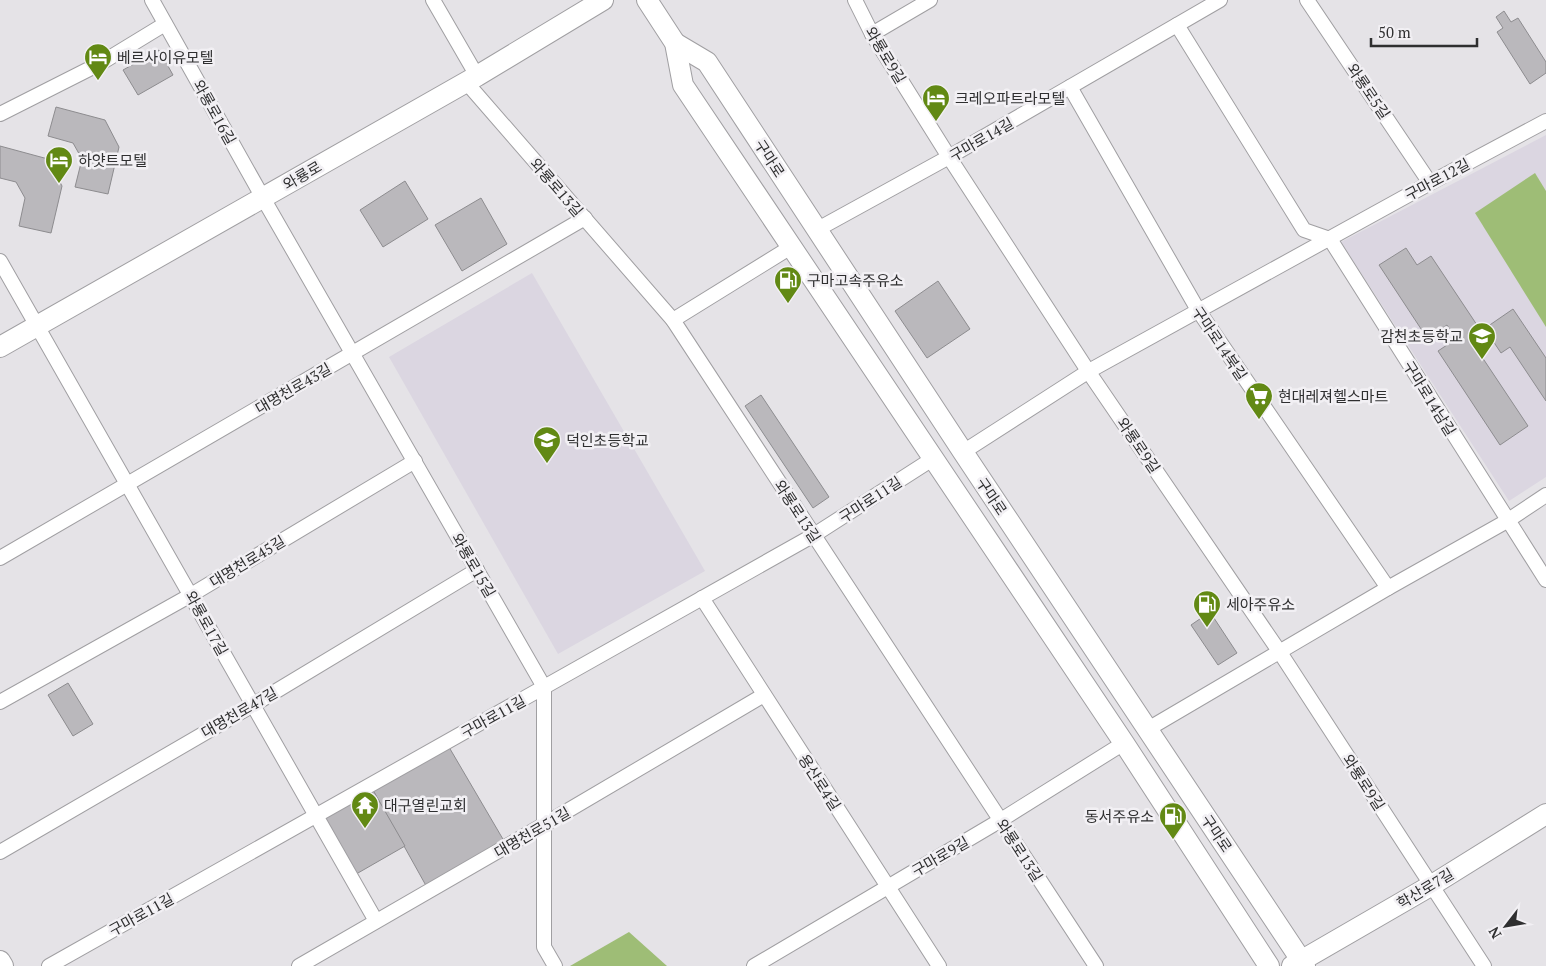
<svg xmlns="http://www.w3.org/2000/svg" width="1546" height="966" viewBox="0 0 1546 966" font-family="'PT Serif','Noto Sans KR',serif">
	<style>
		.built { fill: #dbd6e1 }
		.green { fill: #9ebd76 }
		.building { fill: #bab8bc; stroke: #8d8c8f }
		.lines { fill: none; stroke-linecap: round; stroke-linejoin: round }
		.street-casing { stroke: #a09fa2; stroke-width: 16 }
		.secondary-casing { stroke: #a09fa2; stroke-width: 22 }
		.street { stroke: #fff; stroke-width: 14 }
		.secondary { stroke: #fff; stroke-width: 20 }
		.labels { text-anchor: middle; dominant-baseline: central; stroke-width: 5; stroke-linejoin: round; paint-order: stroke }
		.street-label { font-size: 15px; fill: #2f2f30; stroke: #f2f0f4 }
		.poi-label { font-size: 15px; fill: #2f2f30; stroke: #f2f0f4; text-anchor: start }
	</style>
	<rect width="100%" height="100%" fill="#e5e3e7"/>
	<!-- built -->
	<g class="built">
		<path d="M 1546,135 L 1546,477 L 1509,501 L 1341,242 Z"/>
		<path d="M 532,273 L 705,571 L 558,654 L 389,357 Z"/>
	</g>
	<!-- green -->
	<g class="green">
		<path d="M 1535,173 L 1546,191 L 1546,327 L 1475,213 Z"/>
		<path d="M 629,932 L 667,966 L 570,966 Z"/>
	</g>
	<!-- building -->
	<g class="building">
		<path d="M 1504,11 L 1511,22 L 1518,18 L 1546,62 L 1546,73 L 1530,84 L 1497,32 L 1503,28 L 1496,17 Z"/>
		<path d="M 159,50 L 173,75 L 138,95 L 123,70 Z"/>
		<path d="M 56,107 L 105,120 L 119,147 L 108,194 L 75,187 L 82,159 L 73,143 L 48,136 Z"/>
		<path d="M 0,146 L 48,159 L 62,186 L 51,233 L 19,226 L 25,198 L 16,182 L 0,178 Z"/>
		<path d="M 405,181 L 428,219 L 383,247 L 360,210 Z"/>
		<path d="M 481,198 L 507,244 L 462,271 L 435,225 Z"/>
		<path d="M 1406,248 L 1417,265 L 1431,256 L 1481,331 L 1513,309 L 1546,358 L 1546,401 L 1510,347 L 1501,353 L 1493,341 L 1478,351 L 1528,426 L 1500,445 L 1438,351 L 1456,339 L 1447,325 L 1427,338 L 1379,265 Z"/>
		<path d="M 938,281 L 970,329 L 927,358 L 895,311 Z"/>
		<path d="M 761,395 L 829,497 L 813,508 L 745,406 Z"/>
		<path d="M 1210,612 L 1237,653 L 1218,665 L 1191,625 Z"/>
		<path d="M 68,683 L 93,724 L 73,736 L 48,695 Z"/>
		<path d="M 446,742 L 507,846 L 429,891 L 370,785 Z"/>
		<path d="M 370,785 L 405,846 L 351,877 L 316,815 Z"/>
	</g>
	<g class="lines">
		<!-- street casing -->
		<g class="street-casing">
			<g id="street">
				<path d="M 152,0 L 263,198 L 544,687 L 544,947 L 555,966"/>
				<path d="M 433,0 L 477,76"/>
				<path d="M 855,0 L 872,34 L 949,157 L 1090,374 L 1281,654 L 1484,966"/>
				<path d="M 1307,0 L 1430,183"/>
				<path d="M 1177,25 L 1304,230 L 1330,239 L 1546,580"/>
				<path d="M 872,34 L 930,0"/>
				<path d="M 466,82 L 673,320 L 1096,966"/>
				<path d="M 1070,87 L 1198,310 L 1388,588"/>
				<path d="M 0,114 L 101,63 L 165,24"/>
				<path d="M 818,229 L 949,157 L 1220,0"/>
				<path d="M 0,261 L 376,921"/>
				<path d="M 673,320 L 791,247"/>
				<path d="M 963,452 L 1089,371 L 1430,183 L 1546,121"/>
				<path d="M 0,558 L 585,218"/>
				<path d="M 702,598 L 939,966"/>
				<path d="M 0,702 L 191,595 L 415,461"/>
				<path d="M 1148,729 L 1388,588 L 1507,521 L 1546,495"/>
				<path d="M 0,852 L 253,705 L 477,570"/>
				<path d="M 49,966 L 814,535 L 934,458"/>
				<path d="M 299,966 L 545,824 L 764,695"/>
				<path d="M 754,966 L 1001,820 L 1124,743"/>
			</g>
		</g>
		<!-- secondary casing -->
		<g class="secondary-casing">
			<g id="secondary">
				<path d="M 647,0 L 675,43 L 683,85 L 1124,743 L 1269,966"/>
				<path d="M 675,43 L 707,62 L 963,452 L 1305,966"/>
				<path d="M 0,347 L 477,76 L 603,0"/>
				<path d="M 0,961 L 3,966"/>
				<path d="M 1292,966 L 1432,885 L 1546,814"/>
			</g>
		</g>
		<!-- street -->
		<use href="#street" class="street"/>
		<!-- secondary -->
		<use href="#secondary" class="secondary"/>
	</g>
	<!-- icons -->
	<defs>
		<g id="hotel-pin" transform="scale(1.4375)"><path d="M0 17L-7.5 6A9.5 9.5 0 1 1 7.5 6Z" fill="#628914" stroke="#f2f0f4"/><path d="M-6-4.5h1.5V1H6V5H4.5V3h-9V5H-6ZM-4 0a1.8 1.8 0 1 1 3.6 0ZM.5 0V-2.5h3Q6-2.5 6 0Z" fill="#fff"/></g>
		<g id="fuel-pin" transform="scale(1.4375)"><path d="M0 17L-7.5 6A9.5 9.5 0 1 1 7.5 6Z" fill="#628914" stroke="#f2f0f4"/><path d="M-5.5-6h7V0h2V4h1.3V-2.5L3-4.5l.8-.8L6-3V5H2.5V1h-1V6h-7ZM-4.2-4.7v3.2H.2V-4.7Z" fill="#fff"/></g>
		<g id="school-pin" transform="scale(1.4375)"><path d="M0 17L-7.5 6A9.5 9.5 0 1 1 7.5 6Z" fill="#628914" stroke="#f2f0f4"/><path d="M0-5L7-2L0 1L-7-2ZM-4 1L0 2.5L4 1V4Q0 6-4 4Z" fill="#fff"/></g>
		<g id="supermarket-pin" transform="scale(1.4375)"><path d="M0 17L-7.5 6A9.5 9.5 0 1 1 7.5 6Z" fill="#628914" stroke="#f2f0f4"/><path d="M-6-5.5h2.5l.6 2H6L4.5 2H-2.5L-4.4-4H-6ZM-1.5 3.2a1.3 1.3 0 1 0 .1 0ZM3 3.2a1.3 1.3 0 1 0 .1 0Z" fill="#fff"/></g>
		<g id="temple-pin" transform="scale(1.4375)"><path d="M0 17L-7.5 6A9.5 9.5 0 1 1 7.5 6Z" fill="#628914" stroke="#f2f0f4"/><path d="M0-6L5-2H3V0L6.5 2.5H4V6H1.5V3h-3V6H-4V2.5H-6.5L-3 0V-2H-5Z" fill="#fff"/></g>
	</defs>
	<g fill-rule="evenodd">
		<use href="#hotel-pin" x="98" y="57"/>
		<use href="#hotel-pin" x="936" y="98"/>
		<use href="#hotel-pin" x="59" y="160"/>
		<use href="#fuel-pin" x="788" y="280"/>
		<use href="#school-pin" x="1482" y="336"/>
		<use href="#supermarket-pin" x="1259" y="396"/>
		<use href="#school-pin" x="547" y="440"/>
		<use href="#fuel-pin" x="1207" y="604"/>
		<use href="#temple-pin" x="365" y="805"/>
		<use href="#fuel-pin" x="1173" y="816"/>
	</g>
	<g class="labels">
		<!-- street labels -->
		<g class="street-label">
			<text transform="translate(886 55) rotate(59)">와룡로9길</text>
			<text transform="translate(1369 91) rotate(56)">와룡로5길</text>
			<text transform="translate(215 112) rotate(61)">와룡로16길</text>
			<text transform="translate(981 139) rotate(-30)">구마로14길</text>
			<text transform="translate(770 158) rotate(57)">구마로</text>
			<text transform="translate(302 175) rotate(-30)">와룡로</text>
			<text transform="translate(1437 179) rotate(-28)">구마로12길</text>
			<text transform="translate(557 187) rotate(49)">와룡로13길</text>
			<text transform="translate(1220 343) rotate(56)">구마로14북길</text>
			<text transform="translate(293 388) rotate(-30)">대명천로43길</text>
			<text transform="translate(1430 398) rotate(58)">구마로14남길</text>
			<text transform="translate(1139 445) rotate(56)">와룡로9길</text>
			<text transform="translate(992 496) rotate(56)">구마로</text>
			<text transform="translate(870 499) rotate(-33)">구마로11길</text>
			<text transform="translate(798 511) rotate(57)">와룡로13길</text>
			<text transform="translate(247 561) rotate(-31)">대명천로45길</text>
			<text transform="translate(474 565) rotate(60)">와룡로15길</text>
			<text transform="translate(207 623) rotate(61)">와룡로17길</text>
			<text transform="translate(239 712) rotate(-30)">대명천로47길</text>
			<text transform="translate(493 716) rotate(-29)">구마로11길</text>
			<text transform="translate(820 782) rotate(57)">용산로4길</text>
			<text transform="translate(1364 782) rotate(57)">와룡로9길</text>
			<text transform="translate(532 832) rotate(-30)">대명천로51길</text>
			<text transform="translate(1217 833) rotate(56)">구마로</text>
			<text transform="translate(1020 850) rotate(57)">와룡로13길</text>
			<text transform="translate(940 856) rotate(-30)">구마로9길</text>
			<text transform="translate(1425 888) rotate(-31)">학산로7길</text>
			<text transform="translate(141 914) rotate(-29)">구마로11길</text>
		</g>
		<!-- poi labels -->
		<g class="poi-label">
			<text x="117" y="57">베르사이유모텔</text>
			<text x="955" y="98">크레오파트라모텔</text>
			<text x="78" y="160">하얏트모텔</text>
			<text x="807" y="280">구마고속주유소</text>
			<text x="1463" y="336" text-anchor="end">감천초등학교</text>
			<text x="1278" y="396">현대레져헬스마트</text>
			<text x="566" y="440">덕인초등학교</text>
			<text x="1226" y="604">세아주유소</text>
			<text x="384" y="805">대구열린교회</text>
			<text x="1154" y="816" text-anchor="end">동서주유소</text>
		</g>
	</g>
	<!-- north arrow -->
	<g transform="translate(1506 926) rotate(239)" stroke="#f2f0f4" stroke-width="4" paint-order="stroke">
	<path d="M0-4L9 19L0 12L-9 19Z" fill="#2f2f30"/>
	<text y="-8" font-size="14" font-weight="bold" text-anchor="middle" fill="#2f2f30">N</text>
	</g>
	<!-- scale -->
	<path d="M1371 38v8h106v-8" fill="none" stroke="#2f2f30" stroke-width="2.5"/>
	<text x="1378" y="38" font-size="15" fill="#2f2f30" stroke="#f2f0f4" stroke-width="4" paint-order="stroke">50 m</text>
</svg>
